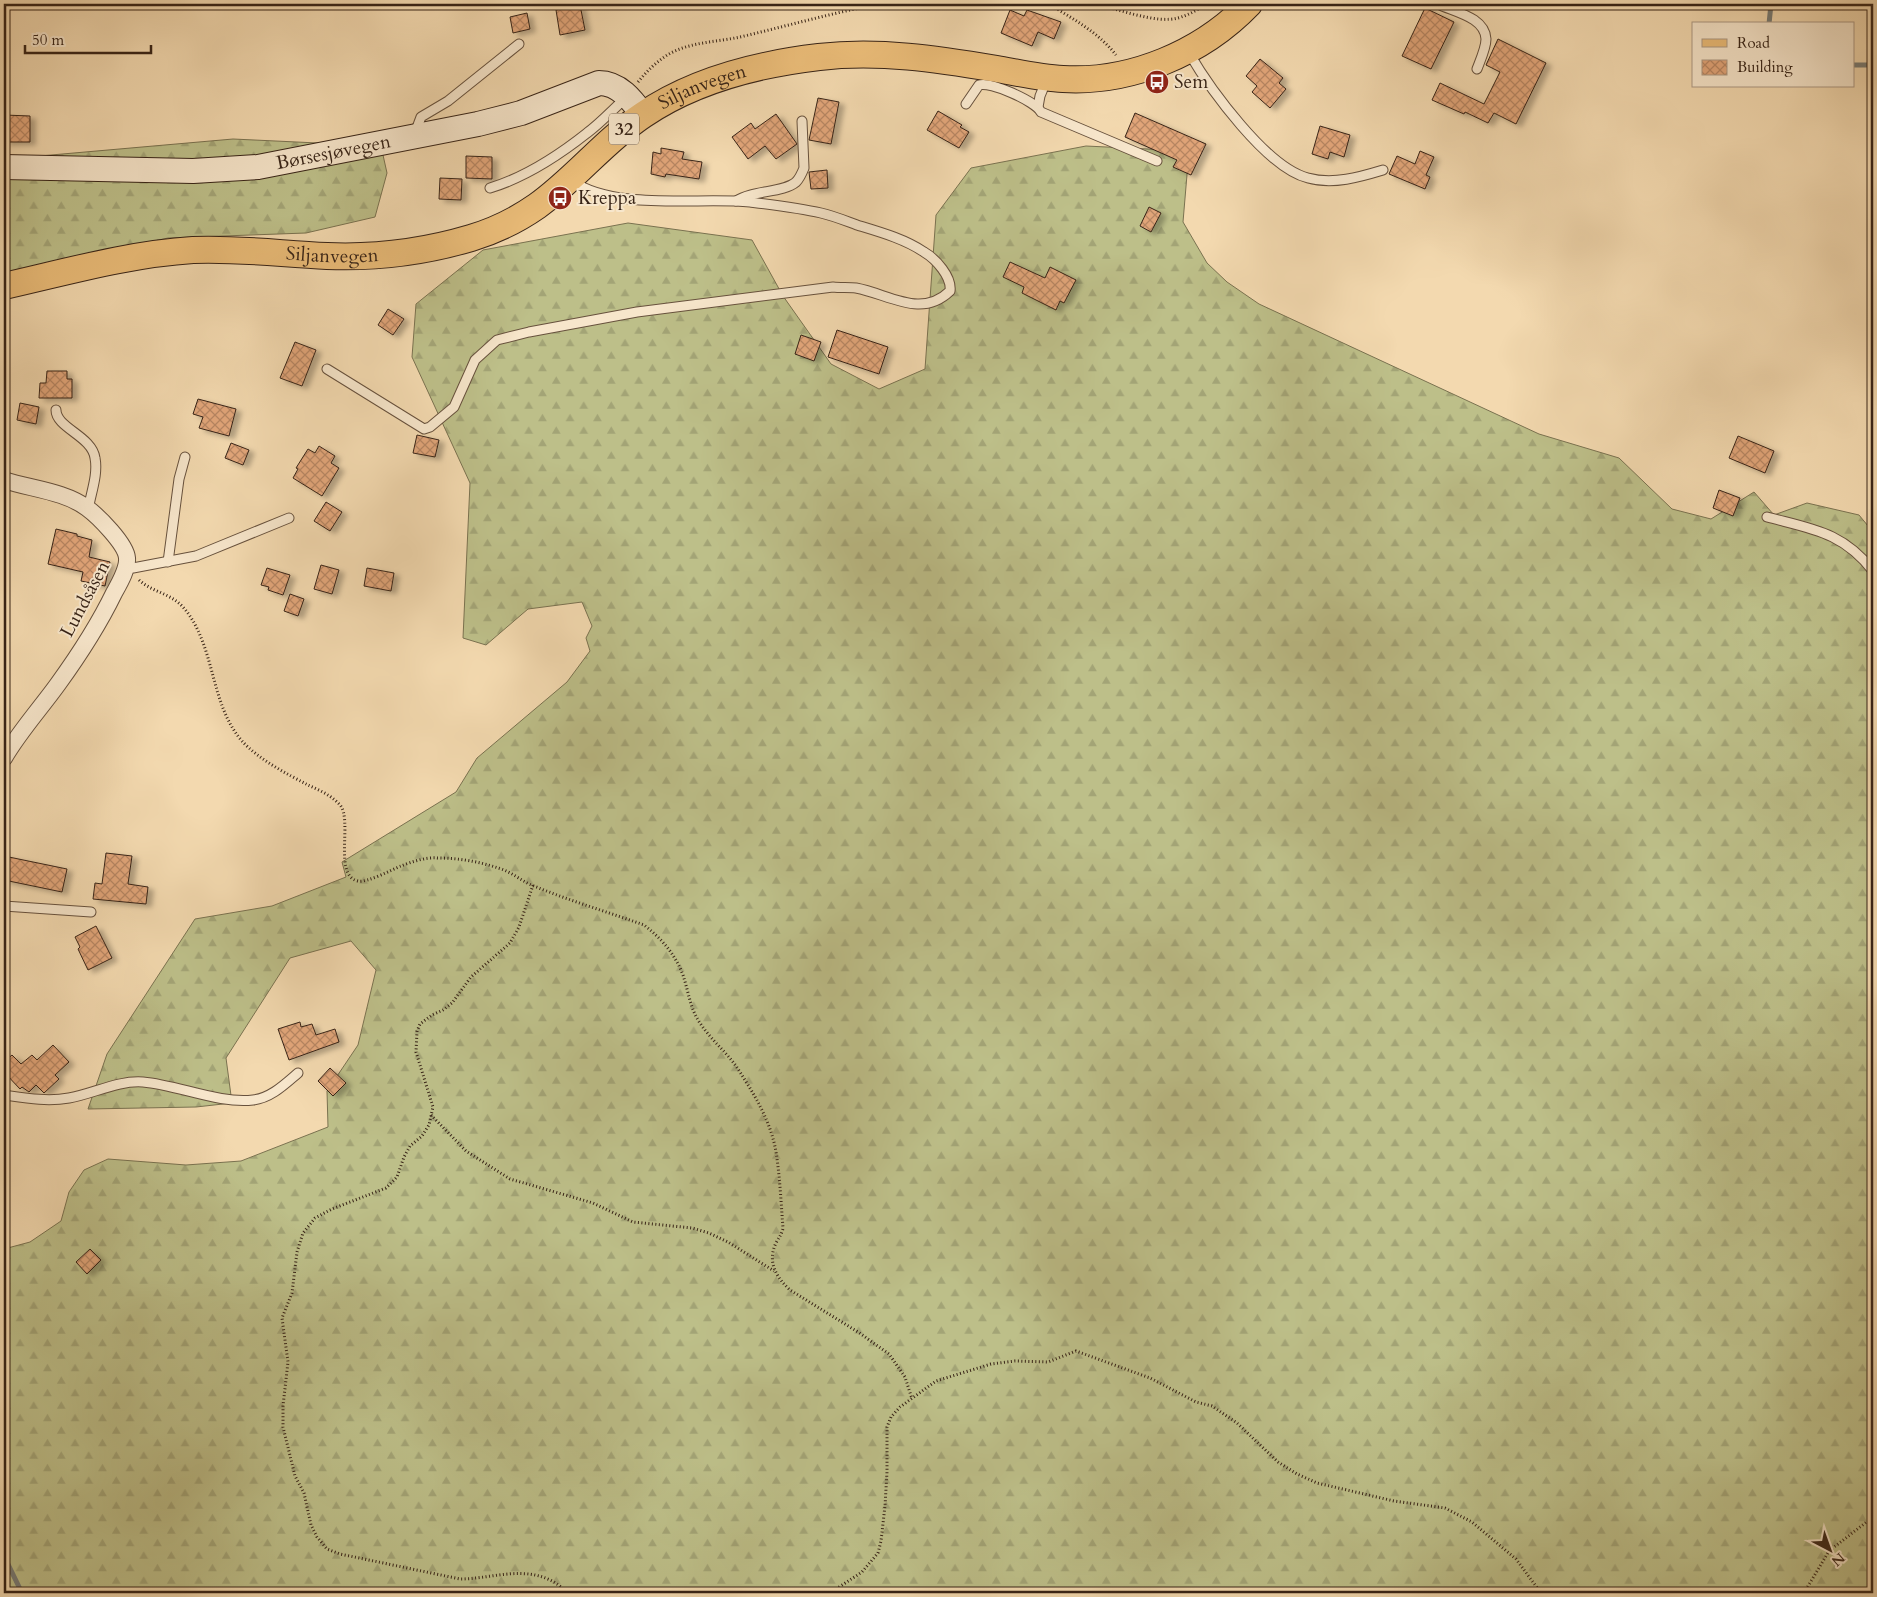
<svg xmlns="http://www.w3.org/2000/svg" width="1877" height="1597" viewBox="0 0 1877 1597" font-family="Cardo,serif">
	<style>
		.forest { fill: url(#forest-firs); stroke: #7a7250 }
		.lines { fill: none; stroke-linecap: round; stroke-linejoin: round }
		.stream { stroke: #777c77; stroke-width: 5 }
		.building { fill: url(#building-cross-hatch); stroke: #382417; filter: url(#shadow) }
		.service-casing { stroke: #67513d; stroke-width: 11 }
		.minor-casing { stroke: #67513d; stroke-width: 18 }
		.secondary-casing { stroke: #382417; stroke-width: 26 }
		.primary-casing { stroke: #382417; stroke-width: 28 }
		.path { stroke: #382417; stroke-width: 3; stroke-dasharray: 1 2.5; stroke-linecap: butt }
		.service { stroke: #f7e6cb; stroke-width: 9 }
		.minor { stroke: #f7e6cb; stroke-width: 16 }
		.secondary { stroke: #f7e6cb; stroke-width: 24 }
		.primary { stroke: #eabc78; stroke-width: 26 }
		.labels { text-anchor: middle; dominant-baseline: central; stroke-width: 4; stroke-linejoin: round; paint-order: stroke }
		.shield { fill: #f7e6cb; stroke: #715e4d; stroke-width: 1 }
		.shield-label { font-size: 18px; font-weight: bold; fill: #382417 }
		.poi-label { font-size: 19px; fill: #382417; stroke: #f7e6cb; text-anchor: start }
		.street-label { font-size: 19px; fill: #382417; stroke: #f7e6cb }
	</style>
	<defs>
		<pattern id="forest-firs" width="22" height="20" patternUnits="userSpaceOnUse" patternTransform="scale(1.25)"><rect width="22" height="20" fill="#bdbf89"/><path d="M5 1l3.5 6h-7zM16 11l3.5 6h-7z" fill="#a3a476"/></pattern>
		<pattern id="building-cross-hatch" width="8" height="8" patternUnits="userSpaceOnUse" patternTransform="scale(1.25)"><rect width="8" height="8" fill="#e1a579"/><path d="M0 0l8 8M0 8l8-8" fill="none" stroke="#b78662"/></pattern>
		<filter id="shadow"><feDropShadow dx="5.5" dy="3" stdDeviation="2.5" flood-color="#0004"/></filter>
	</defs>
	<rect width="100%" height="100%" fill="#f3d9af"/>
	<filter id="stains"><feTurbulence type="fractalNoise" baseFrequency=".004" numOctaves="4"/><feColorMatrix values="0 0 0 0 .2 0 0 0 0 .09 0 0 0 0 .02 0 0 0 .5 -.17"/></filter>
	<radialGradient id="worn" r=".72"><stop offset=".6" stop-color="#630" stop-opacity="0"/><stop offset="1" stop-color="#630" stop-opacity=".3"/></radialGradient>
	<!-- forest -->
	<g class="forest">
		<path d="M 233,139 L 381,146 L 387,173 L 375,217 L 306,233 L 168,238 L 4,274 L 4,161 L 17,158 Z"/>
		<path d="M 1086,146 L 1189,151 L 1183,222 L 1207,263 L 1227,282 L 1259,304 L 1539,434 L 1619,458 L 1672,509 L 1711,519 L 1754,492 L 1774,515 L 1807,503 L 1859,515 L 1873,532 L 1873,1593 L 4,1593 L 4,1249 L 30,1242 L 61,1221 L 69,1192 L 84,1170 L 108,1159 L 186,1165 L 241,1161 L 328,1127 L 327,1091 L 358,1045 L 376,970 L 351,941 L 290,958 L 226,1058 L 232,1103 L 196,1107 L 88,1109 L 107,1054 L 195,919 L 272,906 L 346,877 L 342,862 L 456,792 L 477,758 L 567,682 L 590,651 L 586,638 L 592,626 L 582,602 L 528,609 L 486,645 L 463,638 L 470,483 L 412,357 L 416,304 L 483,250 L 628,223 L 752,240 L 783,296 L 831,364 L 879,389 L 925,369 L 936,215 L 971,168 Z"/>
	</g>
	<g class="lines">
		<!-- stream -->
		<g class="stream">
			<path d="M 1769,24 L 1771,4"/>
			<path d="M 1853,65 L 1873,65"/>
			<path d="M 4,1556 L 22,1593"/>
		</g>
	</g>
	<!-- building -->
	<g class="building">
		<path d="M 580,5 L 585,30 L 560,35 L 556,10 Z"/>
		<path d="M 1425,8 L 1454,22 L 1431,69 L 1402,56 Z"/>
		<path d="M 1010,10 L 1024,16 L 1027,10 L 1061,22 L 1054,39 L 1038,32 L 1032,46 L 1001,33 Z"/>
		<path d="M 527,13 L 530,29 L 513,33 L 510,17 Z"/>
		<path d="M 1498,39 L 1546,63 L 1516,124 L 1494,113 L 1488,123 L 1465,112 L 1464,114 L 1432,100 L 1440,83 L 1484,104 L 1500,72 L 1486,65 Z"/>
		<path d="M 1260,59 L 1283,78 L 1279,83 L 1286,89 L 1270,108 L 1252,92 L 1257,86 L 1246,76 Z"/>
		<path d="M 818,98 L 839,102 L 831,144 L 809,140 Z"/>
		<path d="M 938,111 L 962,125 L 960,127 L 969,132 L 959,148 L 927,130 Z"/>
		<path d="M 1135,113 L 1206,144 L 1191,175 L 1173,167 L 1177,160 L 1125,137 Z"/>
		<path d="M 776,114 L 797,144 L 776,159 L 765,146 L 748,159 L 732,137 L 751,123 L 755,129 Z"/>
		<path d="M 4,115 L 30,116 L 30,142 L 4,142 Z"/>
		<path d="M 1320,126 L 1350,135 L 1344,157 L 1330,152 L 1328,159 L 1312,154 Z"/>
		<path d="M 661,148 L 684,152 L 682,159 L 702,162 L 699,179 L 666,174 L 665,177 L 651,174 L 653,152 L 661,154 Z"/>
		<path d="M 1420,151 L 1434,157 L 1426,175 L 1430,177 L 1425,189 L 1389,174 L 1397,156 L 1415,164 Z"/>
		<path d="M 466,156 L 492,157 L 492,179 L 466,178 Z"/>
		<path d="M 827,170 L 828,188 L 811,189 L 809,172 Z"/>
		<path d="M 440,178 L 462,179 L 461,200 L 439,199 Z"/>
		<path d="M 1149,207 L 1161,213 L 1151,232 L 1140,226 Z"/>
		<path d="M 1010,262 L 1045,278 L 1050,267 L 1076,280 L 1064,303 L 1060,301 L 1056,310 L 1022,293 L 1024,287 L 1003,277 Z"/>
		<path d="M 388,309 L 404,319 L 393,335 L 378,325 Z"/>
		<path d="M 837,330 L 888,347 L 879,374 L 828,357 Z"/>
		<path d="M 801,335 L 821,342 L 814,361 L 795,354 Z"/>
		<path d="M 295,342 L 316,350 L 302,386 L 280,378 Z"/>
		<path d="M 47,371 L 67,371 L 67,379 L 72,379 L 72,398 L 39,398 L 40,383 L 46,383 Z"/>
		<path d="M 198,399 L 236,409 L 229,436 L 199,428 L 203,417 L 193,414 Z"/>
		<path d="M 20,403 L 39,407 L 36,424 L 17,420 Z"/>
		<path d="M 417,435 L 439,440 L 435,457 L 413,453 Z"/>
		<path d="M 1738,436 L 1774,451 L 1765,473 L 1729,458 Z"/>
		<path d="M 231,443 L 249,450 L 243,465 L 225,458 Z"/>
		<path d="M 319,446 L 335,456 L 331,463 L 339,468 L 322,496 L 293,478 L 298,469 L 296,468 L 308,449 L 315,453 Z"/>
		<path d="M 1719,490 L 1740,498 L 1733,516 L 1713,508 Z"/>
		<path d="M 326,502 L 342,512 L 330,531 L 314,521 Z"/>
		<path d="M 56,529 L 77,534 L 77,536 L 92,540 L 89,557 L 110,562 L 105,586 L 81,581 L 83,572 L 48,564 Z"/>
		<path d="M 321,565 L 339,570 L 332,594 L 314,589 Z"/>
		<path d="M 267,568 L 290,575 L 283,595 L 268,590 L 269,587 L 261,585 Z"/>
		<path d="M 367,568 L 394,573 L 391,591 L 364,586 Z"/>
		<path d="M 290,594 L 304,599 L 298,616 L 284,611 Z"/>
		<path d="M 106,853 L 132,856 L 128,884 L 148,887 L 146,904 L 93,899 L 95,883 L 102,884 Z"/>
		<path d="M 4,856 L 67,869 L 62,892 L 4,880 Z"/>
		<path d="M 96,926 L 112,958 L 88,970 L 78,949 L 80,947 L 75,937 Z"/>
		<path d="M 300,1022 L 301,1027 L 312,1024 L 316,1035 L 335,1029 L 339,1042 L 289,1060 L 278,1029 Z"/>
		<path d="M 53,1045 L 69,1062 L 55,1075 L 59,1079 L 44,1093 L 36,1085 L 29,1092 L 22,1087 L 20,1089 L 4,1072 L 4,1062 L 12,1055 L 21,1064 L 32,1055 L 37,1060 Z"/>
		<path d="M 330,1068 L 346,1083 L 333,1096 L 318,1081 Z"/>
		<path d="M 90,1249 L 101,1260 L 87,1274 L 76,1262 Z"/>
	</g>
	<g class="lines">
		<!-- service casing -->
		<g class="service-casing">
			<g id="service">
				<path d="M 1438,4 C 1454,12 1485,17 1486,39 C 1486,48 1480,61 1477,69"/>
				<path d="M 1189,53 C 1210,89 1267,168 1308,178 C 1333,185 1360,177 1383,170"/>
				<path d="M 966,104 L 979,85 C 990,81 1035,101 1041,112 L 1157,161"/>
				<path d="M 1038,107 L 1040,96 L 1047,79"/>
				<path d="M 415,133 L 421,117 L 448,101 L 519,44"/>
				<path d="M 490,188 C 526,177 558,156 587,133 C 602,122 614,108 628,96"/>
				<path d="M 736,201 C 753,190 783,193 796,182 C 800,178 802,173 804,168 L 802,121"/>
				<path d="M 327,369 L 424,429 L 430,427 L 454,407 L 475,360 L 497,340 L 529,332 L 637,312 L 833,287 C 840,288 849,287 856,288 C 889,294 921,319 950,291 C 952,277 936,259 924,252 C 905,239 880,232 857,225 C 846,221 834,216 821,213 C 799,208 774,205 750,202 C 700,197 615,211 572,181"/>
				<path d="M 56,410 C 56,428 92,436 95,458 C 98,473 92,490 89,505 L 87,508"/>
				<path d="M 1767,517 C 1812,529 1843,532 1873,571"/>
				<path d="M 168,562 L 179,479 L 185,457"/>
				<path d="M 125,568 L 133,568 L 196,556 L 289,518"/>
				<path d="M 4,906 L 91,912"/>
				<path d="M 4,1095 C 25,1098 47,1102 69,1098 C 93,1094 118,1080 143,1082 C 178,1085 219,1104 253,1100 C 271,1098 285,1084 298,1073"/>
			</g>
		</g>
		<!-- minor casing -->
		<g class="minor-casing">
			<path id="minor" d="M 4,480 C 31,489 64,491 87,508 C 98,516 126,544 127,558 C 128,569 119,584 114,593 C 98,626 79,655 58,684 C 40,709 19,732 4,758"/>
		</g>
		<!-- secondary casing -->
		<g class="secondary-casing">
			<g id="secondary">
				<path id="s1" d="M 4,167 L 193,171 L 258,167 L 478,124 L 521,113 L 599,83 C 619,83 632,100 643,115"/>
			</g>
		</g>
		<!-- primary casing -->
		<g class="primary-casing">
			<g id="primary">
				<path id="s2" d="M 4,286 C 66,272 129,254 193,250 C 238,248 282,254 327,256 C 376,258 424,252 471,238 C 494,231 517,220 537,206 C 575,179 604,141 643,115 C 693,81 759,64 819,57 C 879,50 937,59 997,69 C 1019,73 1041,78 1063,79 C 1131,83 1202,53 1249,4"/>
			</g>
		</g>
		<!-- path -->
		<g class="path">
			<path d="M 1049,4 C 1073,19 1098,32 1116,55"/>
			<path d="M 1096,4 C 1118,9 1156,24 1178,18 C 1189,15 1197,10 1206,4"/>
			<path d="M 638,82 C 647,71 657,61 669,54 C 690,42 717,42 740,37 C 787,26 832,13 879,4"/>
			<path d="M 139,580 C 152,592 170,593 183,607 C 216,645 209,703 242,741 C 258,759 287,774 308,785 C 319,790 331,795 340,805 C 353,820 333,876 358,881 C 367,883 391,870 401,866 C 411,862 426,857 437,858 C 460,858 482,862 504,870 C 514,874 523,882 534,886 C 570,901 608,912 644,925 C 662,939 675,954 683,975 C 687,987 689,1000 694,1012 C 703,1033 723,1048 736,1066 C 753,1092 771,1121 776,1152 C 780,1177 781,1203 783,1228 C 782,1234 779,1237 776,1243 C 767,1262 776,1277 790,1290 L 858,1332 L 889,1354 L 905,1377 L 912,1399"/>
			<path d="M 533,885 L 519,927 L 510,943 L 471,977 L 452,1003 L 443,1010 L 432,1015 L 420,1024 L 417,1031 L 416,1052 L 433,1107 L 429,1125 L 422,1136 L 410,1146 L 404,1157 L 397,1177 L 386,1188 L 332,1209 L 315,1218 L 303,1233 L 297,1252 L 292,1293 L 282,1318 L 288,1362 L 283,1406 L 283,1427 L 295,1476 L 304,1493 L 311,1525 L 317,1537 L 327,1549 L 340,1554 L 460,1579 C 490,1579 521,1566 550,1580 C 557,1583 563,1589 569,1593"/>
			<path d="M 431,1115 L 466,1151 L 510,1179 L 593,1203 L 633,1222 L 692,1228 L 709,1233 L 728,1242 L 774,1271"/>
			<path d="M 830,1593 L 862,1572 L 878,1553 L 881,1541 L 885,1506 L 887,1472 L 887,1427 L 891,1417 L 900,1407 L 936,1381 L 991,1364 L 1015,1361 L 1048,1362 L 1076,1351 L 1150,1378 L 1196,1402 L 1212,1406 L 1237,1423 L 1278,1462 L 1297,1474 L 1317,1483 L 1394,1501 L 1445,1508 L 1472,1522 L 1516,1559 L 1541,1593"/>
			<path d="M 1804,1593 L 1829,1551 L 1873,1517"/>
		</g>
		<!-- service -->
		<use href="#service" class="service"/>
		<!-- minor -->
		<use href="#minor" class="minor"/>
		<!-- secondary -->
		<use href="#secondary" class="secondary"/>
		<!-- primary -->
		<use href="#primary" class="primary"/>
	</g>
	<!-- icons -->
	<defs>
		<g id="bus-disc" transform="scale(1.25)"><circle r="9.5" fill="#8f2418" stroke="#f7e6cb"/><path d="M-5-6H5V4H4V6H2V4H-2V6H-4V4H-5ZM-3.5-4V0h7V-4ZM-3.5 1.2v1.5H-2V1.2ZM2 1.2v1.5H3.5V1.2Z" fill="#fff"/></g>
	</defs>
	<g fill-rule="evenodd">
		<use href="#bus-disc" x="1157" y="82"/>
		<use href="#bus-disc" x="560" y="198"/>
	</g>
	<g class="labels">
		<!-- shield labels -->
		<rect class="shield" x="609" y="113.5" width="30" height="31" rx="4"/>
		<g class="shield-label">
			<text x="624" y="129">32</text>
		</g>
		<!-- poi labels -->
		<g class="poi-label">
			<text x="1174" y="82">Sem</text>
			<text x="578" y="198">Kreppa</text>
		</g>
		<!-- street labels -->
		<g class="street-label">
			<text stroke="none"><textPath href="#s2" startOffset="752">Siljanvegen</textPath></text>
			<text stroke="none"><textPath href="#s1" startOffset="331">Børsesjøvegen</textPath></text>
			<text stroke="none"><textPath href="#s2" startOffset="332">Siljanvegen</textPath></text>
			<text transform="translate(85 599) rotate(-62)">Lundsåsen</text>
		</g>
	</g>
	<!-- margin -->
	<rect width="1877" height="1597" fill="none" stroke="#f3d9af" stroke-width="20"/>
	<rect x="5" y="5" width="1867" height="1587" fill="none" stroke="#382417" stroke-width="2.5"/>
	<rect x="10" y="10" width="1857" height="1577" fill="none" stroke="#382417"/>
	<!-- legend -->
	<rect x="1692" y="22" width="162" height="65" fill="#f7e6cb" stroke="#ab9883"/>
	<rect x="1702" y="39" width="25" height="8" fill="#eabc78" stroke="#ab9883"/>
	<text x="1737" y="48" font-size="15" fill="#382417">Road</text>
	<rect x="1702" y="60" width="25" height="15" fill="url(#building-cross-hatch)" stroke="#ab9883"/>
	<text x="1737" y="72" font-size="15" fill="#382417">Building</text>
	<!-- north arrow -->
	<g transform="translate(1830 1550) rotate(139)" stroke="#f7e6cb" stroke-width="4" paint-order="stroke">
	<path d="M0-4L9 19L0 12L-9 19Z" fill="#382417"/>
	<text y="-8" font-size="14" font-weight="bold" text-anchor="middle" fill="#382417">N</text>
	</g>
	<!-- scale -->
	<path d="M25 45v8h126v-8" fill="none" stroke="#382417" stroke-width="2.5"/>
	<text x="32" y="45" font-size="15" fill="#382417" stroke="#f7e6cb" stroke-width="4" paint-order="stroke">50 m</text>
	<rect width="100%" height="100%" filter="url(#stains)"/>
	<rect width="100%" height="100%" fill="url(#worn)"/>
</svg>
